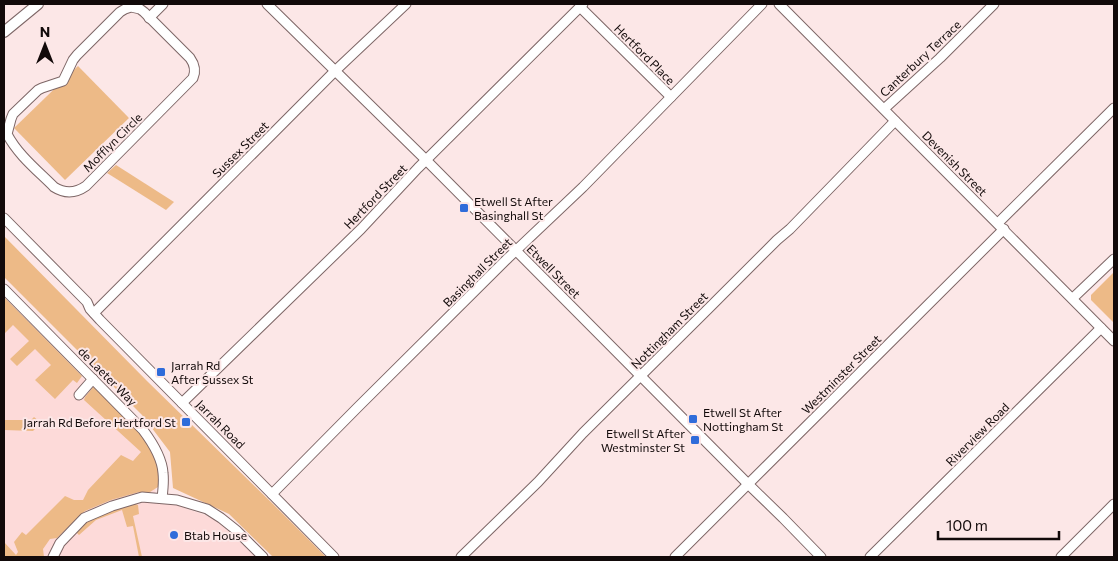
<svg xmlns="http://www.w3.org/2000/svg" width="1118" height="561" viewBox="0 0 1118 561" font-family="Commissioner,sans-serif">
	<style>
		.built { fill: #fddad9 }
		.green { fill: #edba87 }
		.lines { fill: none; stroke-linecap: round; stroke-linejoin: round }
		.minor-casing { stroke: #7d6666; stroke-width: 11 }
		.major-casing { stroke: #7d6666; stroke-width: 12 }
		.minor { stroke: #fff; stroke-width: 9 }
		.major { stroke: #fff; stroke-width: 10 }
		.poi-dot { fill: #2f6cda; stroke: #fce7e7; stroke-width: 2 }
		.labels { text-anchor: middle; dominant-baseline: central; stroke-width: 4; stroke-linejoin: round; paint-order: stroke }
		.street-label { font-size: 12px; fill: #120a0a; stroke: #fce7e7 }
		.poi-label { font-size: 12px; fill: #120a0a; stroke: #fce7e7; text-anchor: start }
	</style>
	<rect width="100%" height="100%" fill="#fce7e7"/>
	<!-- built -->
	<path class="built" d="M 4,299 L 138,434 L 156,473 L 155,503 L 176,505 L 205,515 L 218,522 L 232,534 L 255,557 L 4,557 Z"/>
	<!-- green -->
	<g class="green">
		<path d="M 78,66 L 129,118 L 65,180 L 14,128 Z"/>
		<path d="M 116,165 L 174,202 L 166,210 L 107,173 Z"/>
		<path d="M 4,236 L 147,381 L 273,504 L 326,557 L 273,557 L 229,514 L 173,488 L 170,452 L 142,415 L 4,277 Z"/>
		<path d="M 1114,272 L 1114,323 L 1091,300 L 1091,295 Z"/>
		<path d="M 4,297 L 82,376 L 77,383 L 73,380 L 55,399 L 35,380 L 51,365 L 35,349 L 17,366 L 10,359 L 29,341 L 13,325 L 4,334 Z"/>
		<path d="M 94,386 C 104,396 113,405 122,415 C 143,435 163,455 158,487 L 150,492 L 139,492 L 111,500 L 85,511 L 57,538 L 50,539 L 43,549 L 44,557 L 4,557 L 4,542 L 16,555 L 18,552 L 14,542 L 22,532 L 26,535 L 65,496 L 74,500 L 83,500 L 88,490 L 121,455 L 133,461 L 141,452 L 84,400 L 85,397 Z"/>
		<path d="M 34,417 L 41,423 L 33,431 L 4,430 L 4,420 L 31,420 Z"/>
		<path d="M 133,503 L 138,505 L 139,514 L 133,516 L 142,557 L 139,557 L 133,526 L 127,527 L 122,510 L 96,520 L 79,535 L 76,532 L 92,518 L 115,508 Z"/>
	</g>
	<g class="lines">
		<!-- minor casing -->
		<g class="minor-casing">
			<g id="minor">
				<path d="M 267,4 L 426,160 L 748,484 L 783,518 L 821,557"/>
				<path d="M 779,4 L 1114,341"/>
				<path d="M 131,7 L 140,9 L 144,12 L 190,58 C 195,65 196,71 193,78 L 86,186 C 76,193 65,194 54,187 C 37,170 18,155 7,134 L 11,119 L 13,114 L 38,90 L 42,88 L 63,81 L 73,60 L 77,55 L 120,12 L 125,9 Z"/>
				<path d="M 580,7 L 671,97"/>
				<path d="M 149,18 L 163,4"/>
				<path d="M 884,109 L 940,58 L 994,4"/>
				<path d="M 4,218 L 87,302 L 90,309 L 100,320 L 334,557"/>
				<path d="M 998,223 L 1114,108"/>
				<path d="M 4,289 L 143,430 C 152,442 162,457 163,473 C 164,481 163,490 162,498"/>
				<path d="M 1073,298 L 1114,259"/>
				<path d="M 94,313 L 336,70 L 406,4"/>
				<path d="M 79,395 L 93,379"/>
				<path d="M 182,403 L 361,229 L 418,168 L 583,4"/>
				<path d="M 272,494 L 358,407 L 508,258 L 583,187 L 762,4"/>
				<path d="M 53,557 L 60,543 L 84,518 L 112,506 L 142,497 L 177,500 L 207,509 L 221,518 L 236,530 L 263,557"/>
				<path d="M 461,557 L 538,482 L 583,433 L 711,306 L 777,240 L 790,229 L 895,121"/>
				<path d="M 675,557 L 1004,229"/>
				<path d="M 870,557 L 1101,328"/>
				<path d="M 1061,557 L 1114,504"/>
			</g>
		</g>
		<!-- major casing -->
		<g class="major-casing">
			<path id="major" d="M 4,32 L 38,4"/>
		</g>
		<!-- minor -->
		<use href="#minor" class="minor"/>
		<!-- major -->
		<use href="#major" class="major"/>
	</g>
	<!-- markers -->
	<g class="poi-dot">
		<rect x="459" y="203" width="10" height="10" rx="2.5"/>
		<rect x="156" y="367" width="10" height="10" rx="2.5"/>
		<rect x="688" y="414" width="10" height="10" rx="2.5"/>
		<rect x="181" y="417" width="10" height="10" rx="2.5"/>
		<rect x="690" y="435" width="10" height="10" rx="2.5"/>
		<circle cx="174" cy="535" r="5"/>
	</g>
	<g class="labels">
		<!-- street labels -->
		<g class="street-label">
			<text transform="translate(645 54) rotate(45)">Hertford Place</text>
			<text transform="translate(920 58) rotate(-43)">Canterbury Terrace</text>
			<text transform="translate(112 142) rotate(-45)">Mofflyn Circle</text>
			<text transform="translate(240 149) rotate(-45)">Sussex Street</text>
			<text transform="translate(955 163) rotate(45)">Devenish Street</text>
			<text transform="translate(375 196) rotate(-46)">Hertford Street</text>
			<text transform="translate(554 271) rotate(45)">Etwell Street</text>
			<text transform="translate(477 272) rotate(-45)">Basinghall Street</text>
			<text transform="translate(669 330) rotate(-45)">Nottingham Street</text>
			<text transform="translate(841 374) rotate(-45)">Westminster Street</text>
			<text transform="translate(108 376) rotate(45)">de Laeter Way</text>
			<text transform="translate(221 424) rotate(45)">Jarrah Road</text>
			<text transform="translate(977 434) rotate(-45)">Riverview Road</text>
		</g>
		<!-- poi labels -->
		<g class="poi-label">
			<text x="474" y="201">Etwell St After<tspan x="474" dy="14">Basinghall St</tspan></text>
			<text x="171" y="365">Jarrah Rd<tspan x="171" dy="14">After Sussex St</tspan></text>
			<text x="703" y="412">Etwell St After<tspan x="703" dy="14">Nottingham St</tspan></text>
			<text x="176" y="422" text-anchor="end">Jarrah Rd Before Hertford St</text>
			<text x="685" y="433" text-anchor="end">Etwell St After<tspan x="685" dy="14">Westminster St</tspan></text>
			<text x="184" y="535">Btab House</text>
		</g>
	</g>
	<!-- border -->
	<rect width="1118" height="561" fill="none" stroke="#120a0a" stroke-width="10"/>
	<!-- north arrow -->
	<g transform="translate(45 45)" stroke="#fce7e7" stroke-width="4" paint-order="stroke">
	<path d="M0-4L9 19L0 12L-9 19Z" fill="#120a0a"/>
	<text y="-8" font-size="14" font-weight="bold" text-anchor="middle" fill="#120a0a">N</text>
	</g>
	<!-- scale -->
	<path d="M938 531v8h121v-8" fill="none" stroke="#120a0a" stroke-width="2.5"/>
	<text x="946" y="531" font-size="15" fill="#120a0a" stroke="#fce7e7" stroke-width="4" paint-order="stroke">100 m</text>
</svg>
